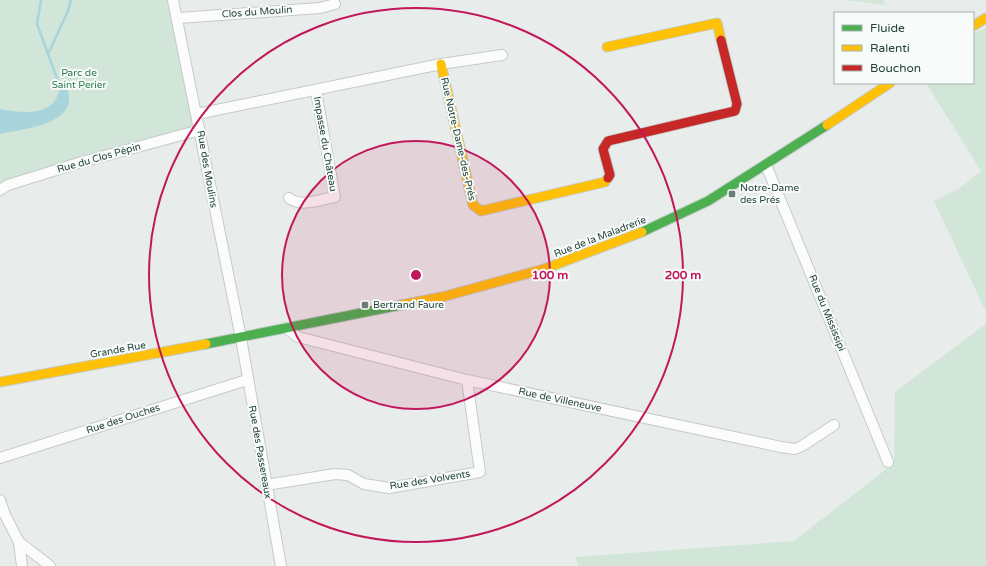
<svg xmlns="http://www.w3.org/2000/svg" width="986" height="566" viewBox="0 0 986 566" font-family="'Varela Round',sans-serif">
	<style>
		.green { fill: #d1e6d8 }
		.water { fill: #a9d4db }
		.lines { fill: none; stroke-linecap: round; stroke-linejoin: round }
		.stream { stroke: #a9d4db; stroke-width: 2.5 }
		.street-casing { stroke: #c5cac8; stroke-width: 12 }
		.fast-casing { stroke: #c3cbc8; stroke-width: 11 }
		.slow-casing { stroke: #c3cbc8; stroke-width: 11 }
		.jam-casing { stroke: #c3cbc8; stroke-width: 11 }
		.street { stroke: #fcfcfc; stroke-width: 10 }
		.fast { stroke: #4caf50; stroke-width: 9 }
		.slow { stroke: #ffc107; stroke-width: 9 }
		.jam { stroke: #c62828; stroke-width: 9 }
		.ring { fill: none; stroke: #c2185b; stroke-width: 2 }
		.poi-dot { fill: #697e78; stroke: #f7fbf9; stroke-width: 1.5 }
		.labels { text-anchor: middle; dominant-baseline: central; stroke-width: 4; stroke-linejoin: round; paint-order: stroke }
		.street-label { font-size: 10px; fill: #24423a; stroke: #f7fbf9 }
		.park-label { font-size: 10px; fill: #2d7a4b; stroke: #f7fbf9 }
		.poi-label { font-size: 10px; fill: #24423a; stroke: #f7fbf9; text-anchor: start }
		.centre { fill: #c2185b; stroke: #f7fbf9; stroke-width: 2 }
		.ring-label { font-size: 12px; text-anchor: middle; font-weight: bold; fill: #c2185b; stroke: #f7fbf9; stroke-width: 4; stroke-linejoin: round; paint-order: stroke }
	</style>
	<rect width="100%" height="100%" fill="#e8edeb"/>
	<!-- green -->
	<g class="green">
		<path d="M 0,0 L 167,0 L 179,48 L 195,127 L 0,186 Z"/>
		<path d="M 846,0 L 883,0 L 885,5 Z"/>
		<path d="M 986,28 L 986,312 L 934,201 L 960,188 L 981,171 L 926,83 L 973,83 L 973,34 Z"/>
		<path d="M 986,324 L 986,566 L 578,566 L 576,557 L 794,541 L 894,463 L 895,392 Z"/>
	</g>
	<!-- water -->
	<path class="water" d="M 63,88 L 67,88 C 81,124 24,129 0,134 L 0,109 C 16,112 40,116 53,103 C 58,98 57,92 63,88 Z"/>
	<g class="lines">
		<!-- stream -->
		<g class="stream">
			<path d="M 41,0 L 37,24 L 62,92"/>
			<path d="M 49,52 L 68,11 L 71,0"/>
		</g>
		<!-- street casing -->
		<g class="street-casing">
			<g id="street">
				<path d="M 173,0 L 241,338 L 281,566"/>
				<path d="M 178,18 L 320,8 L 335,4"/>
				<path d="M 197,114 L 441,64 L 502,55"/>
				<path d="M 766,165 L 888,462"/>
				<path d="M 0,190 L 8,185 L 82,162 L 200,130"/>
				<path d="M 289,198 C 301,208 321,199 335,197 L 316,91"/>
				<path d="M 286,328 L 298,337 L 467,380 L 781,447 L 795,449 L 802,446 L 834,425"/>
				<path d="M 0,458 L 247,380"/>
				<path d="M 266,485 L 335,474 L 348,475 L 364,484 L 389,488 L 480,472 L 467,380"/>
				<path d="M 0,500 L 5,515 L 19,542 L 50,566"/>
				<path d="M 19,542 L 22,566"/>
			</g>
		</g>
		<!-- fast casing -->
		<g class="fast-casing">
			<g id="fast">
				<path d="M 642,232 L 708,201 L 827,125"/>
				<path d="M 206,344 L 401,305"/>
			</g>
		</g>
		<!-- slow casing -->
		<g class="slow-casing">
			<g id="slow">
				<path d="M 973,26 L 986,18"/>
				<path d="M 607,47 L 717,23 L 721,40"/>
				<path d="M 441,64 L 473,205 L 481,211 L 605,182 L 608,178"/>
				<path d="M 827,125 L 890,83"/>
				<path d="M 401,305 L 442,297 L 544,269 L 642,232"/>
				<path d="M 0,382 L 206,344"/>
			</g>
		</g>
		<!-- jam casing -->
		<g class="jam-casing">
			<path id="jam" d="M 608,178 L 610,175 L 603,149 L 608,141 L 735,111 L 737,104 L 721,40"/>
		</g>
		<!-- street -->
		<use href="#street" class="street"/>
		<!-- fast -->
		<use href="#fast" class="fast"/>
		<!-- slow -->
		<use href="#slow" class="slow"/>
		<!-- jam -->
		<use href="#jam" class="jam"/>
	</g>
	<!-- distance rings -->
	<circle cx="416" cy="275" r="134" fill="#c2185b" fill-opacity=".12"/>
	<g class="ring">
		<circle cx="416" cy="275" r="134"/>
		<circle cx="416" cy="275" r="267"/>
	</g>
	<!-- markers -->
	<g class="poi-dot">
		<rect x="728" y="190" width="8" height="8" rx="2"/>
		<rect x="361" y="301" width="8" height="8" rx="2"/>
	</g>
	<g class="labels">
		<!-- street labels -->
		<g class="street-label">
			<text transform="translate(257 12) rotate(-4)">Clos du Moulin</text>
			<text transform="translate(458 139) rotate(77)">Rue Notre-Dame-des-Prés</text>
			<text transform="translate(325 144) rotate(80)">Impasse du Château</text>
			<text transform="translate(99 158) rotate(-16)">Rue du Clos Pépin</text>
			<text transform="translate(207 169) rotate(80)">Rue des Moulins</text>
			<text transform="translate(600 237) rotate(-21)">Rue de la Maladrerie</text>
			<text transform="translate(827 313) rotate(68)">Rue du Mississipi</text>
			<text transform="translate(118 350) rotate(-10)">Grande Rue</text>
			<text transform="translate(560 400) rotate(12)">Rue de Villeneuve</text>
			<text transform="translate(123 419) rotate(-18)">Rue des Ouches</text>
			<text transform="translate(260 452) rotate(80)">Rue des Passereaux</text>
			<text transform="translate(430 480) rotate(-9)">Rue des Volvents</text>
		</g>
		<!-- park labels -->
		<g class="park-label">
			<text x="79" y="73">Parc de<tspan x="79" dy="12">Saint Perier</tspan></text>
		</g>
		<!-- poi labels -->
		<g class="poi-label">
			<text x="740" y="188">Notre-Dame<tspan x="740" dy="12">des Prés</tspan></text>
			<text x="373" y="305">Bertrand Faure</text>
		</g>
	</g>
	<circle cx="416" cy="275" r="6" class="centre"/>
	<g class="ring-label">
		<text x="550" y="279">100 m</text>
		<text x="683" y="279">200 m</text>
	</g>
	<!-- legend -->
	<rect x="834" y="12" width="140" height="72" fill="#f7fbf9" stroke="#a3b1ad"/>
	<rect x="842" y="25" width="20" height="6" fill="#4caf50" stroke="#a3b1ad"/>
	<text x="870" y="32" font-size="12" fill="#24423a">Fluide</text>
	<rect x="842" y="45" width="20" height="6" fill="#ffc107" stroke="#a3b1ad"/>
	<text x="870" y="52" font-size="12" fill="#24423a">Ralenti</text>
	<rect x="842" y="65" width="20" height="6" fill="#c62828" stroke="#a3b1ad"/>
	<text x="870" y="72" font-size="12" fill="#24423a">Bouchon</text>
</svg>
